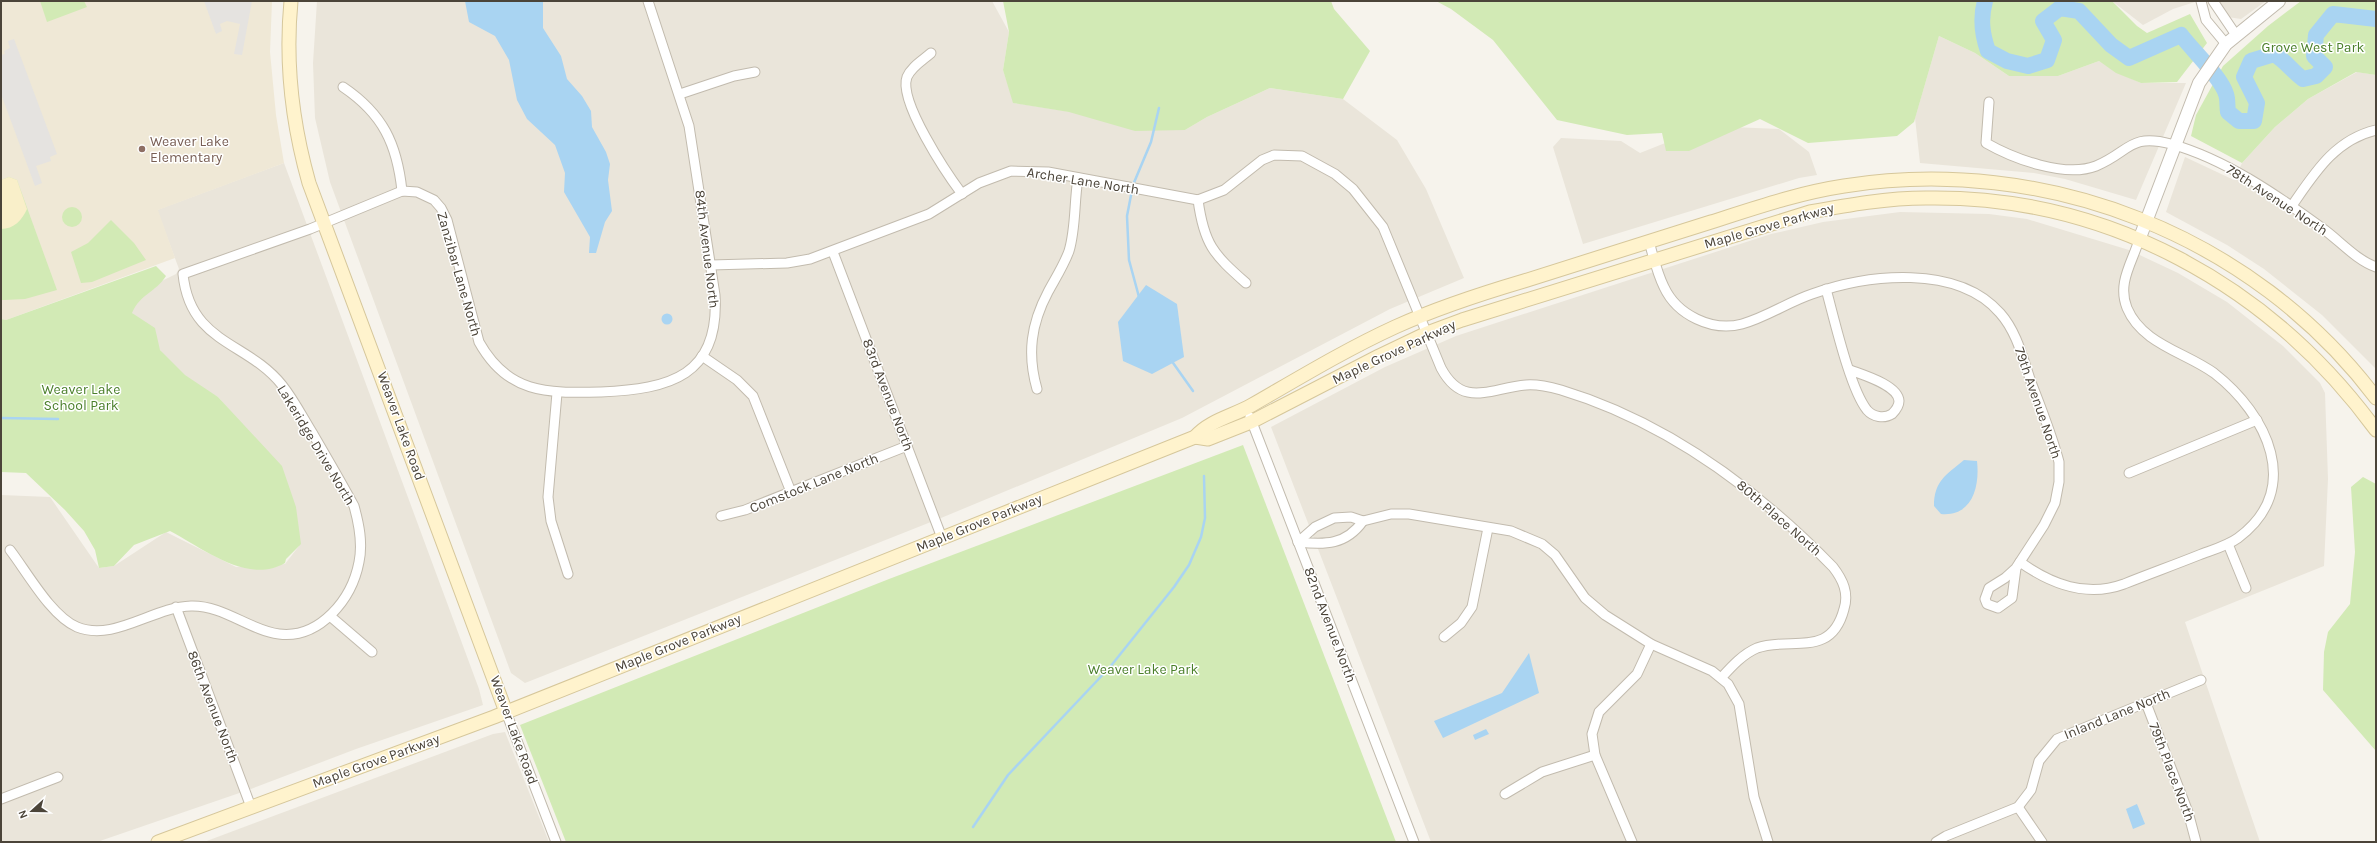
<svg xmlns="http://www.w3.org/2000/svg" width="2377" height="843" viewBox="0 0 2377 843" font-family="Karla,sans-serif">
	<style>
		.residential { fill: #eae5da }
		.education { fill: #efe8d6 }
		.green { fill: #d2eab5 }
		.sand { fill: #f9efc9 }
		.parking { fill: #e5e3e0 }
		.water { fill: #a9d4f2 }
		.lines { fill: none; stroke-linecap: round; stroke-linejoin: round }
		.stream { stroke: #a9d4f2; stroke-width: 2.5 }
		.river { stroke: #a9d4f2; stroke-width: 16 }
		.minor-casing { stroke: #c2bbae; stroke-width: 11 }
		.tertiary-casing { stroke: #c2bbae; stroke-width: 14 }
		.secondary-casing { stroke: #d6c79b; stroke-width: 15 }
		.minor { stroke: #fff; stroke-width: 9 }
		.tertiary { stroke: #fff; stroke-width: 12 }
		.secondary { stroke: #fff3cd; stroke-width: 13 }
		.education-dot { fill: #8d6e63; stroke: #fff; stroke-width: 1.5 }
		.labels { text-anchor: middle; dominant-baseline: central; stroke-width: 3; stroke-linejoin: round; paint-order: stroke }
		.park-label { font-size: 14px; fill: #4a7f2a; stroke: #fff }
		.education-label { font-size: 14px; fill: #785e54; stroke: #fff; text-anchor: start }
		.street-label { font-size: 14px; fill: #4b4439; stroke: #fff }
	</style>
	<rect width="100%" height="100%" fill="#f6f3ec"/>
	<!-- residential -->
	<g class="residential">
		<path d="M 317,1 L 992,1 L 1009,32 L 1003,70 L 1014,103 L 1185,130 L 1207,117 L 1270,88 L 1343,99 L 1397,140 L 1426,189 L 1464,278 L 1390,309 L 1182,418 L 941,518 L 525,683 L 511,673 L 330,182 L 315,118 L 313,63 Z"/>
		<path d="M 2112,1 L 2198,1 L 2173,9 L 2143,25 Z"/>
		<path d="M 2219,1 L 2266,1 L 2241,19 L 2228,17 Z"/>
		<path d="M 1939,36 L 1975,53 L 2009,76 L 2058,76 L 2099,61 L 2116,72 L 2141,83 L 2186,83 L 2136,200 L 2065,179 L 2034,173 L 1920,163 L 1915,118 Z"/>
		<path d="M 2357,72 L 2376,75 L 2376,369 L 2322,315 L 2264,269 L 2227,245 L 2166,212 L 2185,157 L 2234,180 L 2242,163 L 2275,127 L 2308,99 Z"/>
		<path d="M 1708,126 L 1779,129 L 1809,152 L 1817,175 L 1799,178 L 1583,244 L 1553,147 L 1561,138 L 1621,141 L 1640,153 Z"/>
		<path d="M 284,163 L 479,689 L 483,705 L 356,749 L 251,789 L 97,842 L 1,842 L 1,495 L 50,497 L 99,568 L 114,566 L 166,532 L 236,567 L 285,564 L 299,546 L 238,420 L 218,397 L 182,379 L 132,313 L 127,298 L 176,274 L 179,269 L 157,210 Z"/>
		<path d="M 1900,212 L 1989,214 L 2027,219 L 2129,250 L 2178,273 L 2227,302 L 2283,346 L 2320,383 L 2325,393 L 2328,479 L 2324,566 L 2185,622 L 2260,842 L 1431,842 L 1271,427 L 1385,367 L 1456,336 L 1771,234 L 1823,222 Z"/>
		<path d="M 505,732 L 549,842 L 204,842 L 493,734 Z"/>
	</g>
	<!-- education -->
	<path class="education" d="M 1,1 L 272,1 L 270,52 L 276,115 L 284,163 L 158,210 L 175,258 L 6,320 L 1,319 Z"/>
	<!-- green -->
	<g class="green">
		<path d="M 40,1 L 84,1 L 87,7 L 47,22 Z"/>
		<path d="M 1003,1 L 1331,1 L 1334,9 L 1370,51 L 1343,99 L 1270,88 L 1207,117 L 1185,130 L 1135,131 L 1069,112 L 1013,103 L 1003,70 L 1009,32 Z"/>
		<path d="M 1436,1 L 2112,1 L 2137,26 L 2147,33 L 2190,14 L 2207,43 L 2177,82 L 2141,83 L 2116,73 L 2099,61 L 2058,76 L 2009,76 L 1975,53 L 1939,36 L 1914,122 L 1897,136 L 1808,143 L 1760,119 L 1689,151 L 1666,151 L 1662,133 L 1627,135 L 1557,120 L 1493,40 L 1451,9 Z"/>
		<path d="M 2301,1 L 2376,1 L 2376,75 L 2356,72 L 2308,99 L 2275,127 L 2242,163 L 2191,136 L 2196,115 L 2223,66 L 2268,26 Z"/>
		<path d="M 9,177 L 17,180 L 57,290 L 25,299 L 4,300 L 1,300 L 1,180 Z"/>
		<circle cx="72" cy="217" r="10"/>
		<path d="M 111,220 L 134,243 L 146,260 L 92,282 L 81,283 L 71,252 L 88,243 Z"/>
		<path d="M 156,266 L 166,276 C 155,293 141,293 132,313 L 155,328 L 160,350 L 185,375 L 218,397 L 282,466 L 296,507 L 301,544 L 286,559 L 285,563 C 247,585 203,548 170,531 L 134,545 L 114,566 L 99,568 L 95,550 L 84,531 L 65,510 L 26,473 L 1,472 L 1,319 L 6,320 Z"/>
		<path d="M 1243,445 L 1396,842 L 566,842 L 520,725 L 889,579 Z"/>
		<path d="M 2363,477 L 2376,484 L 2376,751 L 2323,690 L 2324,652 L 2328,632 L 2350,604 L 2355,552 L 2351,487 Z"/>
	</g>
	<!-- sand -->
	<path class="sand" d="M 9,177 L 17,180 L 27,209 C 22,220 14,229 1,229 L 1,180 Z"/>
	<!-- parking -->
	<g class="parking">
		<path d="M 204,1 L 252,1 L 242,55 L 234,54 L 240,24 L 227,21 L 220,24 L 222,31 L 216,34 Z"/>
		<path d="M 14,39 L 57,154 L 50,157 L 51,161 L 36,166 L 42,183 L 35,186 L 1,94 L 1,55 L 5,54 L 4,51 L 10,48 L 8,41 Z"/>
	</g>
	<!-- water -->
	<g class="water">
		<path d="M 465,1 L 543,1 L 543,28 L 561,56 L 567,79 L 582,96 L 591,111 L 592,127 L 606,152 L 610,164 L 608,180 L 612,211 L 605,222 L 596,253 L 589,253 L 590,237 L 564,192 L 565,173 L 555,145 L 527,119 L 517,100 L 509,60 L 495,36 L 469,22 Z"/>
		<path d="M 1146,285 L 1177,304 L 1184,357 L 1152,374 L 1123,361 L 1118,322 Z"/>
		<circle cx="667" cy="319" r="5.5"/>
		<path d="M 1964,460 L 1977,461 C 1980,487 1972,517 1941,514 L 1934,506 C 1934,481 1946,475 1964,460 Z"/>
		<path d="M 1529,653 L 1539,693 L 1443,738 L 1434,721 L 1502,693 Z"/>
		<path d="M 1486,729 L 1489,734 L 1475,740 L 1473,735 Z"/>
		<path d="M 2137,804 L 2145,824 L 2133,829 L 2126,809 Z"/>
	</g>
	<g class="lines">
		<!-- stream -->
		<g class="stream">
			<path d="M 1139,297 L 1129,260 L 1127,216 L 1133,185 L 1151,142 L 1159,108"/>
			<path d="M 1171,360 L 1193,391"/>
			<path d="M 1,418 L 58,419"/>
			<path d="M 973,827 L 1008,775 L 1110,667 L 1174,587 L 1189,565 L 1201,537 L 1205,518 L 1204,476"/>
		</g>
		<!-- river -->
		<path class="river" d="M 1985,1 C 1980,19 1982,34 1988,51 L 2007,61 L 2028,66 L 2047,60 L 2054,40 L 2043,21 L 2060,8 L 2079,11 L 2111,45 L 2129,58 L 2181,35 C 2193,51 2221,77 2226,94 C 2228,99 2227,107 2228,112 L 2239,121 L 2254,121 L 2257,103 L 2244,77 L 2251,61 L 2274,54 C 2286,61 2292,71 2303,79 L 2316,76 L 2325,67 L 2314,56 L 2316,35 L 2333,14 L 2376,19"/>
		<!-- minor casing -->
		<g class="minor-casing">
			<g id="minor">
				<path d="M 2201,1 L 2206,20 L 2226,44"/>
				<path d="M 2213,1 L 2236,35"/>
				<path d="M 931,53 C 923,60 911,67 907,77 C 898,101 947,174 962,194"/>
				<path d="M 343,87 C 383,114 397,144 402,191"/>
				<path d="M 680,94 L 734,76 L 755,72"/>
				<path d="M 1989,102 L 1986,143 C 2014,159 2065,178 2096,166 C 2130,152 2129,133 2171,144 C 2225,159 2277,195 2322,228 C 2339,240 2356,260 2376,267"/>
				<path d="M 1198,200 C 1204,244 1213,254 1246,283"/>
				<path d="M 2291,207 C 2314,174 2334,140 2376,130"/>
				<path d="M 1649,241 C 1653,256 1657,273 1664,287 C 1677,315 1712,332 1742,324 C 1767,317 1788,302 1812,294 C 1868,274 1957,264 2000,313 C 2017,332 2023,359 2031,382 C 2041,408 2052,435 2059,462 L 2059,482 L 2055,503 L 2044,525 L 2016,568 L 2005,578 L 1989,588 L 1985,599 L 1987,604 L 1998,608 L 2012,598 L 2016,568"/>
				<path d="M 833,252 L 942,538"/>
				<path d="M 711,265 L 787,263 L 810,259 L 929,214 L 979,183 L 1011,171 L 1048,172 L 1198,200 L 1224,190 L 1262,160 L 1274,155 L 1302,156 L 1335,174 L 1353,189 L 1383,227 L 1441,368 C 1463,409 1490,388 1526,385 C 1537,384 1550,387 1561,390 C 1667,422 1757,489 1833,567 C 1843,580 1849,593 1844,609 C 1831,659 1791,636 1757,648 C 1743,654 1732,666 1722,677"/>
				<path d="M 1826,289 C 1834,318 1850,389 1867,410 C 1873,417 1884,419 1892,414 C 1895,411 1899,406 1899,401 C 1898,385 1863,375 1850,370"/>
				<path d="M 702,356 L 737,380 L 753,396 L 791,492"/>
				<path d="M 1037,389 C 1027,354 1031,324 1048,292 C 1055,279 1064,265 1069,251 C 1076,228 1074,202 1078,178"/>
				<path d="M 557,393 L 548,497 L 551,521 L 568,574"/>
				<path d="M 1250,417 L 1414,842"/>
				<path d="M 2129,473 L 2257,420"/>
				<path d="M 721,516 L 745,510 L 907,446"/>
				<path d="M 1298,542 L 1315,527 L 1334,518 L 1351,517 L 1363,521 L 1391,514 L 1409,514 L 1511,531 L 1542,544 L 1555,555 L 1585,598 L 1605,615 L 1651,644 L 1712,671 L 1728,684 L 1739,704 L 1754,797 L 1768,842"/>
				<path d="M 1298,542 C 1325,545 1346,545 1363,521"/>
				<path d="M 2228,544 L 2246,588"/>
				<path d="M 10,550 C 27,572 51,616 77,627 C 114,642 153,607 191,606 C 223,605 249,630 279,634 C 320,639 352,599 359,562 C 363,543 359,524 354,506 C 341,482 327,458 313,434 C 303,418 294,400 282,385 C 247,341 190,344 183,274 L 310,229 L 402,191 L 417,192 L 434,200 L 441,208 L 447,220 L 479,342 C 508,394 546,393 601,392 C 670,389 720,376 715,295 L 689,126 L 648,1"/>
				<path d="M 2020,562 C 2051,584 2086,598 2124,584 C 2149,574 2174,565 2199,555 C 2212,550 2227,546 2238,538 C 2304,489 2267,414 2214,373 C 2185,352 2142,344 2127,308 C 2117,283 2132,263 2139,240"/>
				<path d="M 176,607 L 251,807"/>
				<path d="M 330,616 L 372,652"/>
				<path d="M 1444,637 L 1461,623 L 1472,607 L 1488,528"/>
				<path d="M 2146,703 L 2188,812 L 2196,842"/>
				<path d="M 506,712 L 556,842"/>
				<path d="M 1505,794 L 1542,772 L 1595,755"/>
				<path d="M 1,799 L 58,777"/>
				<path d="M 2018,807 L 2042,842"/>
				<path d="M 1632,842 L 1595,755 L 1592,734 L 1599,712 L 1637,674 L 1651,644"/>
				<path d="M 1936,842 L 1946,836 L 2018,807 L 2031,790 L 2039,761 L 2057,739 L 2201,680"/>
			</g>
		</g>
		<!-- tertiary casing -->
		<g class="tertiary-casing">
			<path id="tertiary" d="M 2139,240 L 2199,83 L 2226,44 L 2279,1"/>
		</g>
		<!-- secondary casing -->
		<g class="secondary-casing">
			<g id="secondary">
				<path d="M 291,1 C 285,63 292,123 309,183 L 506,712"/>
				<path d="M 1195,437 L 1208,439 L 1251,422 L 1379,356 L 1427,333 L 1462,320 L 1810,212 C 1848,205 1887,198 1926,198 C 2107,195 2270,285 2376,430"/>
				<path d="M 158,842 L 494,717 L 1195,437 C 1210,420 1233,416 1252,405 C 1299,378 1345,350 1395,327 C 1437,308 1480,294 1524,281 C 1587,261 1649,241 1711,222 C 1755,208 1798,193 1844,186 C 2045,154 2253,235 2376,398"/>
			</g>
		</g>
		<!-- minor -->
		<use href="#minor" class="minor"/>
		<!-- tertiary -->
		<use href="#tertiary" class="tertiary"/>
		<!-- secondary -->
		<use href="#secondary" class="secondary"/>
	</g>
	<!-- markers -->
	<circle class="education-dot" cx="142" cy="149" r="4"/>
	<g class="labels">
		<!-- park labels -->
		<g class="park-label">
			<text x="2313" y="47">Grove West Park</text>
			<text x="81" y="389">Weaver Lake<tspan x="81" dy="16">School Park</tspan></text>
			<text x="1143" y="669">Weaver Lake Park</text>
		</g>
		<!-- education labels -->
		<g class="education-label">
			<text x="150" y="141">Weaver Lake<tspan x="150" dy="16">Elementary</tspan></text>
		</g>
		<!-- street labels -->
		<g class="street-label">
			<text transform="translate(1083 181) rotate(9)">Archer Lane North</text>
			<text transform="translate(2277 200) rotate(33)">78th Avenue North</text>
			<text transform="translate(1769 226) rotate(-16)">Maple Grove Parkway</text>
			<text transform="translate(707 249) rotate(83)">84th Avenue North</text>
			<text transform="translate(459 274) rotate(74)">Zanzibar Lane North</text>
			<text transform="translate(1394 352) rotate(-25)">Maple Grove Parkway</text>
			<text transform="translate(888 395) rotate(69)">83rd Avenue North</text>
			<text transform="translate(2038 403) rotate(71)">79th Avenue North</text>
			<text transform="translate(401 426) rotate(70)">Weaver Lake Road</text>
			<text transform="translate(316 445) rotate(59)">Lakeridge Drive North</text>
			<text transform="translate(814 483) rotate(-22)">Comstock Lane North</text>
			<text transform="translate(1779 518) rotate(41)">80th Place North</text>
			<text transform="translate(979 523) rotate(-22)">Maple Grove Parkway</text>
			<text transform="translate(1330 625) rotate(69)">82nd Avenue North</text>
			<text transform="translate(678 643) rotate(-22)">Maple Grove Parkway</text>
			<text transform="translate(213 707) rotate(69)">86th Avenue North</text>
			<text transform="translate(2117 714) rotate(-22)">Inland Lane North</text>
			<text transform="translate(514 730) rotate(70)">Weaver Lake Road</text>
			<text transform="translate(376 761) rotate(-20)">Maple Grove Parkway</text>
			<text transform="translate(2172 772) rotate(69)">79th Place North</text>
		</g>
	</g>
	<!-- border -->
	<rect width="2377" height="843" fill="none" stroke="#4b4439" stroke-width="4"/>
	<!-- north arrow -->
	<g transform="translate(32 811) rotate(249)" stroke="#ffffff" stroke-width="3" paint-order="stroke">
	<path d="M0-3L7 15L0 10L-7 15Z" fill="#4b4439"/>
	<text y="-6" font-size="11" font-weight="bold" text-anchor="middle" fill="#4b4439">N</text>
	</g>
</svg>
